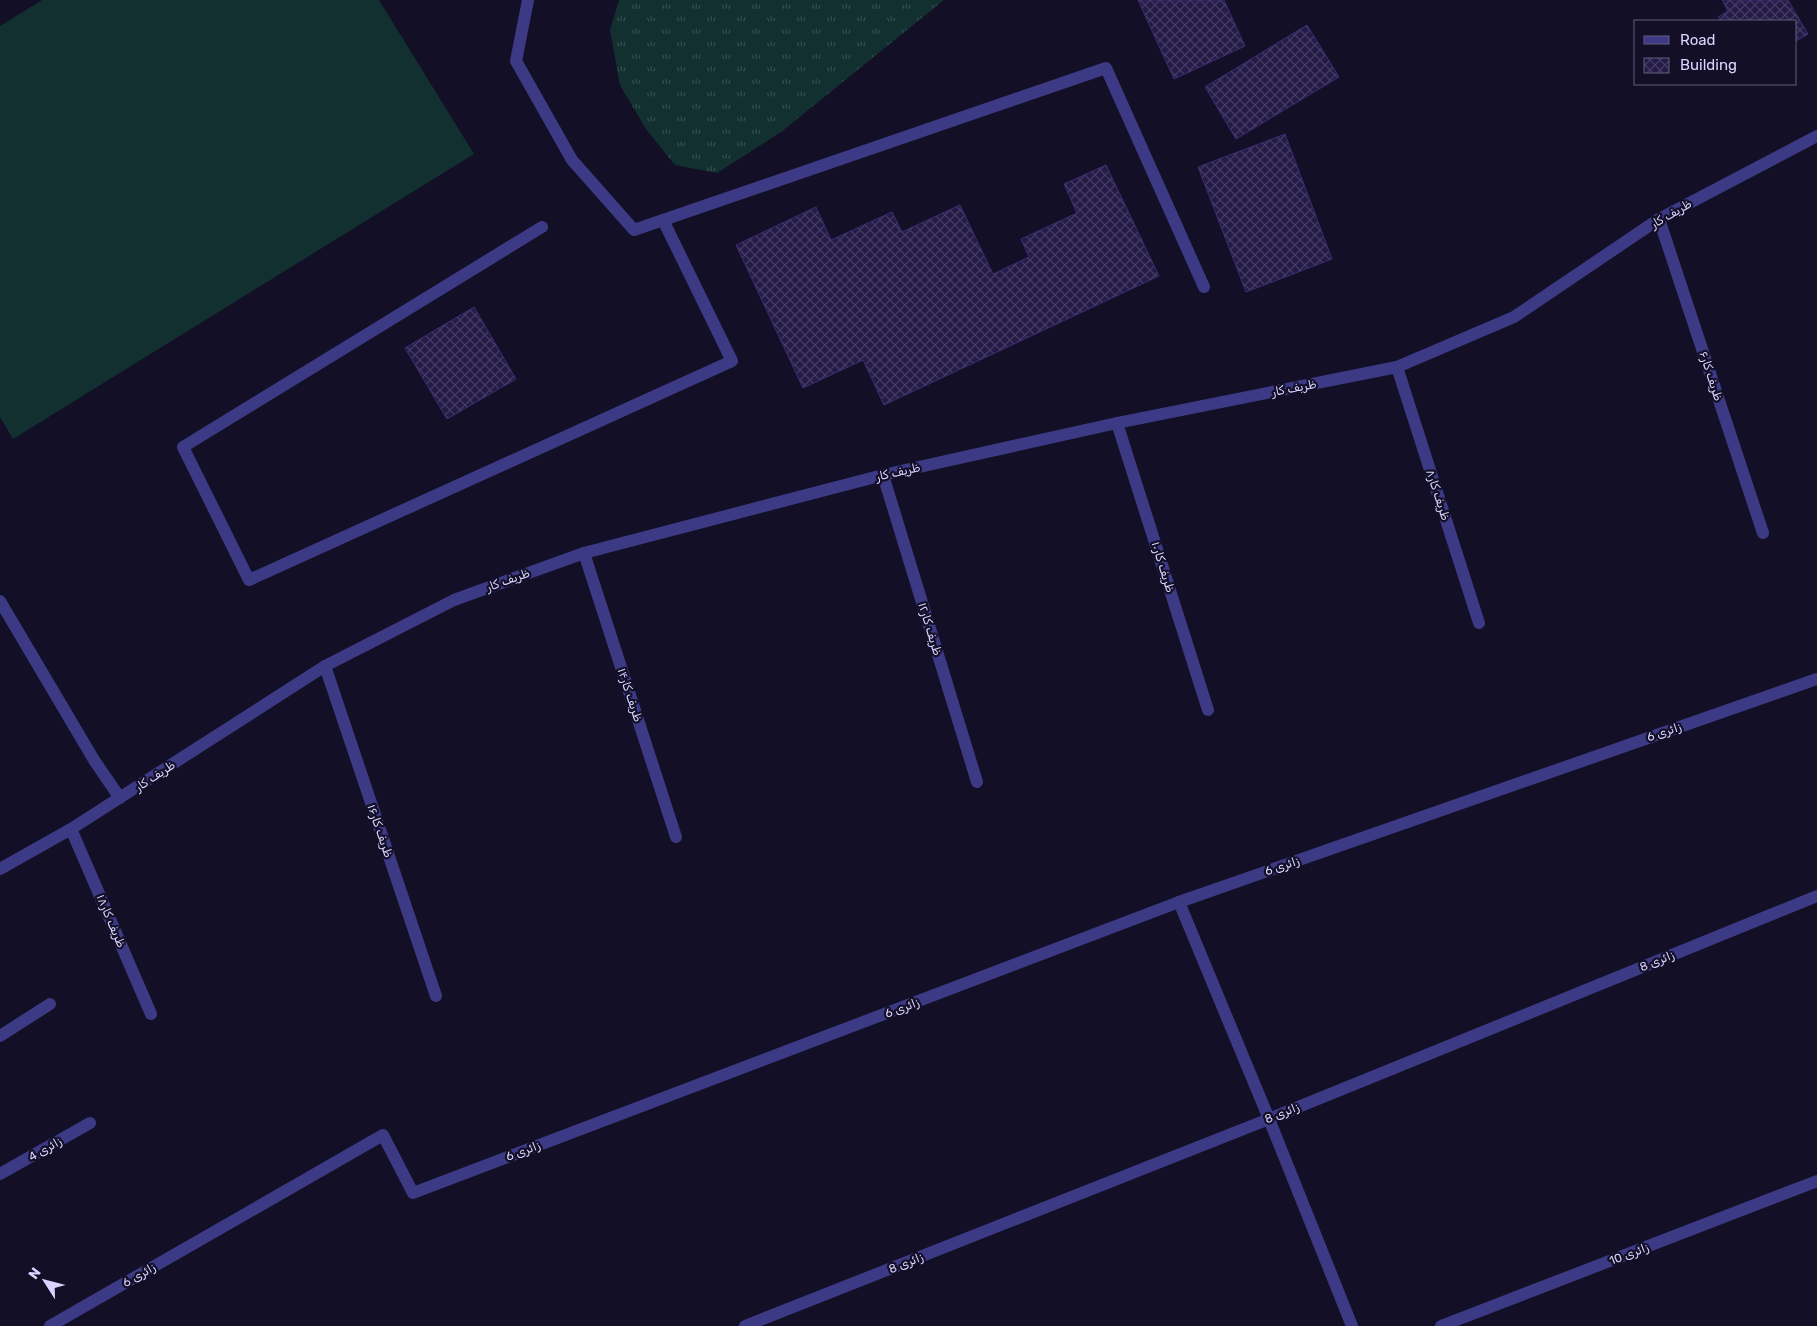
<svg xmlns="http://www.w3.org/2000/svg" width="1817" height="1326" viewBox="0 0 1817 1326" font-family="Rubik,Cairo,sans-serif">
	<style>
		.grass { fill: url(#grass-tufts) }
		.garden { fill: #12302f }
		.building { fill: url(#building-cross-hatch); stroke: #3b2d73 }
		.lines { fill: none; stroke-linecap: round; stroke-linejoin: round }
		.minor { stroke: #3d3a85; stroke-width: 12 }
		.labels { text-anchor: middle; dominant-baseline: central; stroke-width: 4.5; stroke-linejoin: round; paint-order: stroke }
		.street-label { font-size: 12px; fill: #d9d4ff; stroke: #130f26 }
	</style>
	<defs>
		<pattern id="grass-tufts" width="24" height="20" patternUnits="userSpaceOnUse" patternTransform="scale(1.25)"><rect width="24" height="20" fill="#12302f"/><path d="M3 7l-1-3M5 7V3M7 7l1-3M15 17l-1-3M17 17v-4M19 17l1-3" fill="none" stroke="#344d4e"/></pattern>
		<pattern id="building-cross-hatch" width="8" height="8" patternUnits="userSpaceOnUse" patternTransform="scale(1.25)"><rect width="8" height="8" fill="#241b47"/><path d="M0 0l8 8M0 8l8-8" fill="none" stroke="#433b63"/></pattern>
	</defs>
	<rect width="100%" height="100%" fill="#130f26"/>
	<!-- grass -->
	<path class="grass" d="M 619,0 L 944,0 L 781,132 L 717,173 L 675,165 L 646,129 L 620,85 L 610,30 Z"/>
	<!-- garden -->
	<path class="garden" d="M 42,0 L 379,0 L 474,154 L 13,439 L 0,417 L 0,26 Z"/>
	<!-- building -->
	<g class="building">
		<path d="M 1138,0 L 1224,0 L 1245,46 L 1174,79 Z"/>
		<path d="M 1722,0 L 1746,0 L 1728,11 Z"/>
		<path d="M 1746,0 L 1788,0 L 1808,34 L 1796,41 L 1796,21 L 1721,21 L 1718,17 Z"/>
		<path d="M 1307,25 L 1339,77 L 1236,139 L 1205,87 Z"/>
		<path d="M 1285,134 L 1332,259 L 1246,292 L 1198,167 Z"/>
		<path d="M 1106,165 L 1159,276 L 884,405 L 863,360 L 803,388 L 736,245 L 816,207 L 831,240 L 892,212 L 902,232 L 960,205 L 993,274 L 1029,257 L 1021,239 L 1077,213 L 1064,184 Z"/>
		<path d="M 474,307 L 516,379 L 447,419 L 405,348 Z"/>
	</g>
	<g class="lines">
		<!-- minor -->
		<g class="minor">
			<path d="M 528,0 L 516,61 L 572,160 L 634,230 L 1106,68 L 1204,287"/>
			<path d="M 1659,219 L 1763,533"/>
			<path d="M 542,227 L 183,447 L 249,580 L 732,361 L 663,220"/>
			<path d="M 1397,367 L 1479,623"/>
			<path d="M 1117,423 L 1208,710"/>
			<path d="M 883,475 L 977,782"/>
			<path d="M 584,553 L 676,837"/>
			<path d="M 0,601 L 94,760 L 120,798"/>
			<path d="M 325,666 L 436,996"/>
			<path d="M 71,829 L 151,1014"/>
			<path d="M 0,869 L 71,829 L 325,666 L 454,600 L 584,553 L 883,475 L 1117,423 L 1397,367 L 1514,317 L 1659,219 L 1817,136"/>
			<path d="M 1179,902 L 1269,1119 L 1352,1326"/>
			<path d="M 0,1036 L 50,1004"/>
			<path d="M 0,1174 L 90,1123"/>
			<path d="M 50,1326 L 383,1135 L 413,1193 L 1179,902 L 1817,679"/>
			<path d="M 745,1326 L 1269,1119 L 1817,896"/>
			<path d="M 1441,1326 L 1817,1181"/>
		</g>
	</g>
	<g class="labels">
		<!-- street labels -->
		<g class="street-label">
			<text transform="translate(1671 214) rotate(-30)">ظریف کار</text>
			<text transform="translate(1711 376) rotate(72)">ظریف کار۶</text>
			<text transform="translate(1294 388) rotate(-11)">ظریف کار</text>
			<text transform="translate(898 472) rotate(-13)">ظریف کار</text>
			<text transform="translate(1438 495) rotate(72)">ظریف کار۸</text>
			<text transform="translate(1163 567) rotate(73)">ظریف کار۱۰</text>
			<text transform="translate(508 580) rotate(-20)">ظریف کار</text>
			<text transform="translate(930 629) rotate(73)">ظریف کار۱۲</text>
			<text transform="translate(630 695) rotate(72)">ظریف کار۱۴</text>
			<text transform="translate(1664 732) rotate(-19)">6 زائری</text>
			<text transform="translate(155 776) rotate(-33)">ظریف کار</text>
			<text transform="translate(380 831) rotate(71)">ظریف کار۱۶</text>
			<text transform="translate(1282 866) rotate(-19)">6 زائری</text>
			<text transform="translate(111 921) rotate(67)">ظریف کار۱۸</text>
			<text transform="translate(1657 961) rotate(-22)">8 زائری</text>
			<text transform="translate(902 1008) rotate(-21)">6 زائری</text>
			<text transform="translate(1282 1113) rotate(-22)">8 زائری</text>
			<text transform="translate(45 1149) rotate(-30)">زائری 4</text>
			<text transform="translate(523 1151) rotate(-21)">6 زائری</text>
			<text transform="translate(1629 1254) rotate(-21)">10 زائری</text>
			<text transform="translate(906 1263) rotate(-22)">8 زائری</text>
			<text transform="translate(139 1275) rotate(-30)">6 زائری</text>
		</g>
	</g>
	<!-- legend -->
	<rect x="1634" y="20" width="162" height="65" fill="#130f26" stroke="#625e7d"/>
	<rect x="1644" y="36" width="25" height="8" fill="#3d3a85" stroke="#625e7d"/>
	<text x="1680" y="45" font-size="15" fill="#d9d4ff">Road</text>
	<rect x="1644" y="58" width="25" height="15" fill="url(#building-cross-hatch)" stroke="#625e7d"/>
	<text x="1680" y="70" font-size="15" fill="#d9d4ff">Building</text>
	<!-- north arrow -->
	<g transform="translate(45 1281) rotate(306)" stroke="#130f26" stroke-width="4" paint-order="stroke">
	<path d="M0-4L9 19L0 12L-9 19Z" fill="#d9d4ff"/>
	<text y="-8" font-size="14" font-weight="bold" text-anchor="middle" fill="#d9d4ff">N</text>
	</g>
</svg>
